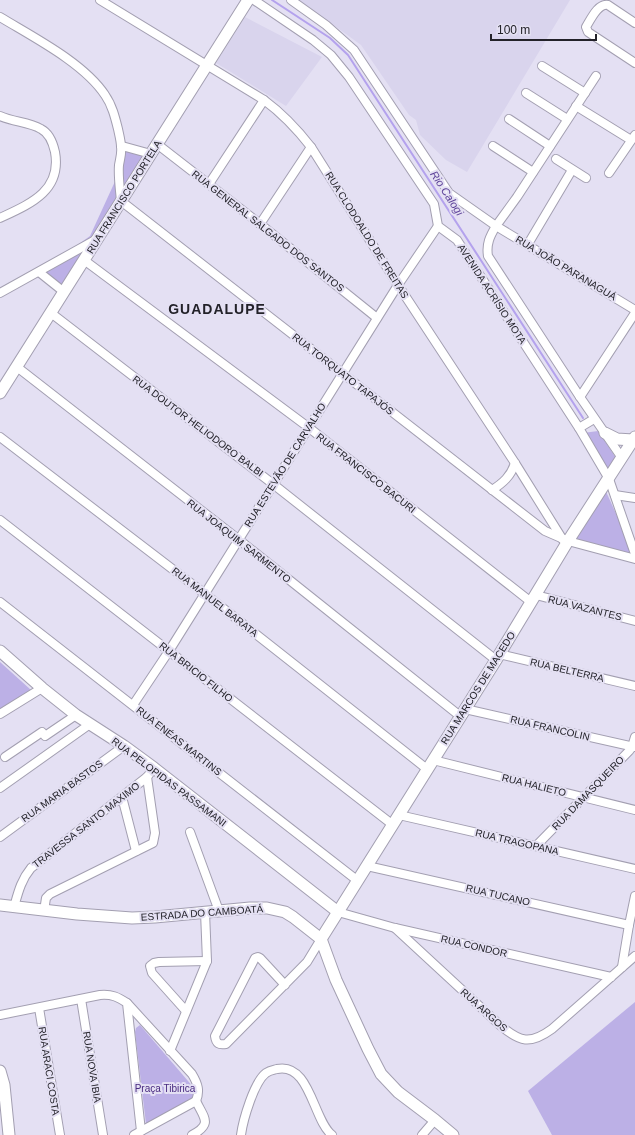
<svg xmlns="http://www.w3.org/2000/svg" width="635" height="1135" viewBox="0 0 635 1135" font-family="Helvetica,sans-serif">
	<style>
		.built { fill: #d9d4ed }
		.green { fill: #bcb0e6 }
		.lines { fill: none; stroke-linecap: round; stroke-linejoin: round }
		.stream { stroke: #b4a2ed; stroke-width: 2 }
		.street-casing { stroke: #a39fb1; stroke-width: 10 }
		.secondary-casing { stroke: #a39fb1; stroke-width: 13 }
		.street { stroke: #fff; stroke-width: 8 }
		.secondary { stroke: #fff; stroke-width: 11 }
		.labels { text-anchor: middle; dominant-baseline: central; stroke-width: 4; stroke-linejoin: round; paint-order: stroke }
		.street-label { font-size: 10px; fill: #232229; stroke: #e4e0f3 }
		.park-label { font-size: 10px; fill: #47297f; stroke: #e4e0f3 }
		.water-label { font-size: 11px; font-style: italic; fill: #5d4299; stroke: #e4e0f3 }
		.district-label { font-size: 14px; font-weight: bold; letter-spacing: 1px; fill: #232229; stroke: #e4e0f3 }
	</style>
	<rect width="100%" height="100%" fill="#e4e0f3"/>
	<!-- built -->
	<g class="built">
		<path d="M 299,0 L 570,0 L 467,172 L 446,160 L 420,135 L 416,120 L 409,115 L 361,45 Z"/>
		<path d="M 245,17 L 322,57 L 286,106 L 216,63 Z"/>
	</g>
	<!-- green -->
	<g class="green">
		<path d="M 123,148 L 146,155 L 64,291 L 40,272 L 90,236 L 123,164 Z"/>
		<path d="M 598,431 L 618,461 L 607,469 L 583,433 Z"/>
		<path d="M 604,487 L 635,556 L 569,541 Z"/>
		<path d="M 0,662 L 31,690 L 0,711 Z"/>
		<path d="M 635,1002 L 635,1135 L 552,1135 L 528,1091 Z"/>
		<path d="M 140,1025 L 194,1088 L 195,1095 L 190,1101 L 146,1124 L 135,1032 L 136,1028 Z"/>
	</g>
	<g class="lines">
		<!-- stream -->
		<path class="stream" d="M 272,0 L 330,38 L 348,55 L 583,418"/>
		<!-- street casing -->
		<g class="street-casing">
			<g id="street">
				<path d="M 100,0 L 264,100 C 283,114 297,129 311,147 L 398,285 L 515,463 L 563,540"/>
				<path d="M 254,0 L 313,40 L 331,55 L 349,77 L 434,204 L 438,226 L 457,240 L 579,428 L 609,479 L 635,554"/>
				<path d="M 291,0 L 326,25 L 354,50 L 449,193 L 496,226 C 490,236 486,244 488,256 L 580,397 L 622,458"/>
				<path d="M 0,17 C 33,37 84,63 105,95 C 112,105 115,117 118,129 C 119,134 121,141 121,147 C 122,153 120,159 119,165 C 118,177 120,189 121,201 L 545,531 L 568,541 L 635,559"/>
				<path d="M 635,23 L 608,5 C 598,3 591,19 586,27 L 588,32 L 635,63"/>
				<path d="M 542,66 L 585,93"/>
				<path d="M 596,76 L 517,197 L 496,226 L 635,310"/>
				<path d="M 526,93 L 567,119"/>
				<path d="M 576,106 L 631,140"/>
				<path d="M 0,116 C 13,122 29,122 41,129 C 49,133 53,143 55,152 C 62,191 30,204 0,218"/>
				<path d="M 509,119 L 550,146"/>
				<path d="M 157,144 L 260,224 L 377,318"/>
				<path d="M 122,146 L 151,154"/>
				<path d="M 493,146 L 533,172"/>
				<path d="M 556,159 L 586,178"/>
				<path d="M 609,173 L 635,135"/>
				<path d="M 209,184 L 264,100"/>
				<path d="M 260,224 L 311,147"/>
				<path d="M 528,244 L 572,170"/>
				<path d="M 84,260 L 308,427 L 531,602"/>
				<path d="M 39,272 L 64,292"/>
				<path d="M 0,293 L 97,239"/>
				<path d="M 51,313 L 273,484 L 496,660"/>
				<path d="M 17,367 L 238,539 L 460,716"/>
				<path d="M 580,397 L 635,313"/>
				<path d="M 579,428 L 594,419"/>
				<path d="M 0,437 L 205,594 L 427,769"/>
				<path d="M 492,490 C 503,483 511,476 515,463"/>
				<path d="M 615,495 L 635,498"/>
				<path d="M 0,520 L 393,825"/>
				<path d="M 536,595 L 635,621"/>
				<path d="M 0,602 L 358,881"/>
				<path d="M 499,654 L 635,686"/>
				<path d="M 133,705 L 169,651 L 398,285 L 438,226"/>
				<path d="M 465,709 L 635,747"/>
				<path d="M 0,714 L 42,688"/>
				<path d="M 5,757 L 42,732 L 45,736 L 76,715"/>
				<path d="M 433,760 L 635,810"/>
				<path d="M 0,788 L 90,724"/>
				<path d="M 122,797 L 136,851"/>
				<path d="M 399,815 L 635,869"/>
				<path d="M 190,832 L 219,911"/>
				<path d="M 0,837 L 124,746"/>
				<path d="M 536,846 L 629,751 L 632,747 L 635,737"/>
				<path d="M 367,866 L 629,925"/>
				<path d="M 14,907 C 18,893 21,880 31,868 L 147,777 L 154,768"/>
				<path d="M 44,911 L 46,898 L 50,894 L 153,843 L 155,833 L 147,777"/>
				<path d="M 338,912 L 395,928 L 611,977"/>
				<path d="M 395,928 L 501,1026 C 520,1042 530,1045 552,1029 L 635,956"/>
				<path d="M 622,967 L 629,925 L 635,896"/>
				<path d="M 285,985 L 260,958 L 258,957 L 255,958 L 215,1036 C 216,1044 219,1045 226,1044 L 307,962 L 321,939"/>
				<path d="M 81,999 L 103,1135"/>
				<path d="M 127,1003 L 192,1074 C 198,1084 200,1091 196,1101"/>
				<path d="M 39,1008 L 60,1135"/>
				<path d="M 186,1011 L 152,973 L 150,966 L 154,963 L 159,962 L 207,961"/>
				<path d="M 0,1015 L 100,995 C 112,994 118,997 127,1003 L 141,1131"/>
				<path d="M 170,1051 L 207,961 L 205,912"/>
				<path d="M 134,1135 L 196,1101"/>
				<path d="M 192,1135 C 213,1124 204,1118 196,1101"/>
				<path d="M 241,1135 C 243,1120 254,1082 266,1073 C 270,1070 273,1070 277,1069 C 310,1062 313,1120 332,1135"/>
				<path d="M 422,1135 L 435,1120"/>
			</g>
		</g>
		<!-- secondary casing -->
		<g class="secondary-casing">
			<g id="secondary">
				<path d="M 0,393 L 248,0"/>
				<path d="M 605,433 L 617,439 L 633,440"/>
				<path d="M 0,651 L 42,688 L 76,715 L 124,746 L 154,768 L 338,912"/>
				<path d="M 0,905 L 77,914 L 132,918 L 155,917 L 250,908 L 267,908 L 285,912 L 293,917 L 321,939 L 336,980 L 368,1049 L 381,1074 L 398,1092 L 435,1120 L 453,1135"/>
				<path d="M 321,939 L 496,660 L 568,541 L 635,437"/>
				<path d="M 0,1071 L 4,1085 L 9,1135"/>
			</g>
		</g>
		<!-- street -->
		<use href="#street" class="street"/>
		<!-- secondary -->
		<use href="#secondary" class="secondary"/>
	</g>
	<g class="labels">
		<!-- street labels -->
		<g class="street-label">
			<text transform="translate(124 197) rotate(-58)">RUA FRANCISCO PORTELA</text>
			<text transform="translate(268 231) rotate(38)">RUA GENERAL SALGADO DOS SANTOS</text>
			<text transform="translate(367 235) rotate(58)">RUA CLODOALDO DE FREITAS</text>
			<text transform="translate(566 268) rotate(31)">RUA JOÃO PARANAGUÁ</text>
			<text transform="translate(492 294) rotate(57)">AVENIDA ACRÍSIO MOTA</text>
			<text transform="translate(343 374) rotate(38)">RUA TORQUATO TAPAJÓS</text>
			<text transform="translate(198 426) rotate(37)">RUA DOUTOR HELIODORO BALBI</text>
			<text transform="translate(285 465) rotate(-58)">RUA ESTEVÃO DE CARVALHO</text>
			<text transform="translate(366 473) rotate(38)">RUA FRANCISCO BACURI</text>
			<text transform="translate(239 541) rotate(38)">RUA JOAQUIM SARMENTO</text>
			<text transform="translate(215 602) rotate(38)">RUA MANUEL BARATA</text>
			<text transform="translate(585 608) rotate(14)">RUA VAZANTES</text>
			<text transform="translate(567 670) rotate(13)">RUA BELTERRA</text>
			<text transform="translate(196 672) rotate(38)">RUA BRICIO FILHO</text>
			<text transform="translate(478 688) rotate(-58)">RUA MARCOS DE MACEDO</text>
			<text transform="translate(550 728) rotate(13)">RUA FRANCOLIN</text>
			<text transform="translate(179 741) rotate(38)">RUA ENÉAS MARTINS</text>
			<text transform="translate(169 782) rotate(37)">RUA PELOPIDAS PASSAMANI</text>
			<text transform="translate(534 785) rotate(14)">RUA HALIETO</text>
			<text transform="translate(62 791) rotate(-36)">RUA MARIA BASTOS</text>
			<text transform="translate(588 793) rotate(-46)">RUA DAMASQUEIRO</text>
			<text transform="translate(86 825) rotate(-38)">TRAVESSA SANTO MAXIMO</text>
			<text transform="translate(517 842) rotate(13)">RUA TRAGOPANA</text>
			<text transform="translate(498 895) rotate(13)">RUA TUCANO</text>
			<text transform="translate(202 913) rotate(-4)">ESTRADA DO CAMBOATÁ</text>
			<text transform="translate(474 946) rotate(13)">RUA CONDOR</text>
			<text transform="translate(484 1010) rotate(42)">RUA ARGOS</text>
			<text transform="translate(92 1067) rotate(81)">RUA NOVA IBIA</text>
			<text transform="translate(49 1071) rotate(81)">RUA ARACI COSTA</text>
		</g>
		<!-- park labels -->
		<g class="park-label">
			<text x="165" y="1088">Praça Tibirica</text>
		</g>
		<!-- water labels -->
		<g class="water-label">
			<text transform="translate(447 193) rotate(57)">Rio Calogi</text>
		</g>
		<!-- district labels -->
		<g class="district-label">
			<text x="217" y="309">GUADALUPE</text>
		</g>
	</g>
	<!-- scale -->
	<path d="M491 34v6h105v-6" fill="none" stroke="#232229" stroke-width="2"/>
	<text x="497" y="34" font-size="12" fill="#232229" stroke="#e4e0f3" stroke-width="3" paint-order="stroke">100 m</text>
</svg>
